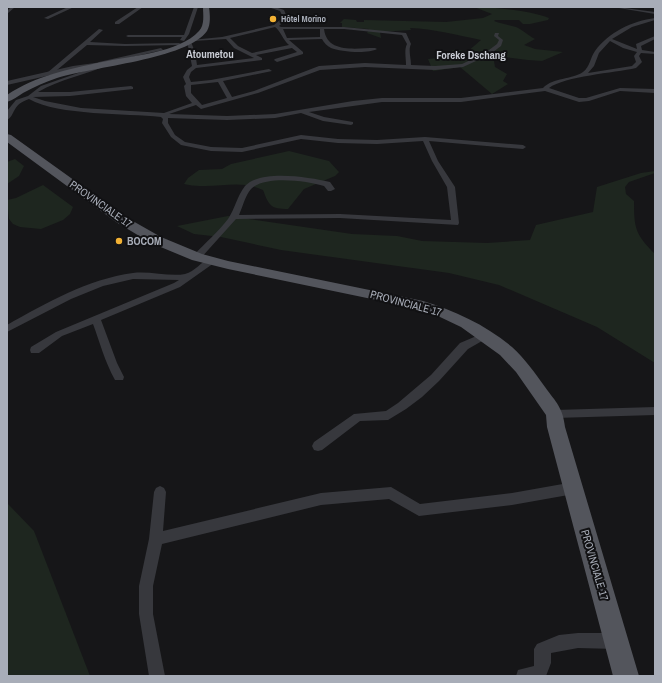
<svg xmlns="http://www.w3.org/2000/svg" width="662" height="683" viewBox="0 0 662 683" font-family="'Archivo Narrow',sans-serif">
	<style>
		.green { fill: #1e261f }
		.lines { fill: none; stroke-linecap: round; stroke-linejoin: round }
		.minor { fill: #37383d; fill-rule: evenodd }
		.tertiary { fill: #37383d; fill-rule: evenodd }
		.primary { fill: #53555c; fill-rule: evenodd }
		.poi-dot { fill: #f2b134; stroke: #111113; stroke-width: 1.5 }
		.labels { text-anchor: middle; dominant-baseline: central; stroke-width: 4; stroke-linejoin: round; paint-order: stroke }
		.far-poi-label { font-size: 9px; font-weight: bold; fill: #a8adb8; stroke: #111113; text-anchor: start }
		.far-quarter-label { font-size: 11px; font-weight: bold; fill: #c9ccd4; stroke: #111113 }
		.street-label { font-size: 11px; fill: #a8adb8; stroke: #111113 }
		.poi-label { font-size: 11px; font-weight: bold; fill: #a8adb8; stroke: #111113; text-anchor: start }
	</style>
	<rect width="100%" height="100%" fill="#161618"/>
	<!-- green -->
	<g class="green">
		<path d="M 474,7 C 494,7 531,11 549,18 L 548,20 L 530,24 L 523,24 L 519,20 L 495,20 L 494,21 C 502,24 509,25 516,27 C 520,28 529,36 535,39 L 524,45 L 535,49 L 563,52 L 542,61 L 528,60 L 505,57 L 494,61 L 495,67 L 507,74 L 503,81 L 508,84 L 492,94 L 460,67 L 433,71 L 428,59 L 440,58 L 455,49 L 467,52 L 481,40 C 457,35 434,29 410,28 L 411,30 L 380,32 L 381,38 L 367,33 L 369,29 L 342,27 L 342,23 L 340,23 L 344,19 L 356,20 L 357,22 L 364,22 L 364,20 L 446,22 L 483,18 L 492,14 Z"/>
		<path d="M 289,151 L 329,161 L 339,172 L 335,176 L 304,189 L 288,209 C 271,209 269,206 263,190 C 241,180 223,187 200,186 C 195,186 189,185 184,184 L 188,178 L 199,170 L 222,169 L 231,164 Z"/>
		<path d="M 15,159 L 24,166 L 19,176 L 7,184 L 7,162 Z"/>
		<path d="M 655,171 L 655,173 L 629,182 L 625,187 L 626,194 L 634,201 C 634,228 635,234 655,254 L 655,363 L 597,327 L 499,285 L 449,273 L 281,250 L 221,237 L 194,234 L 177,226 L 228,216 L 352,234 L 397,236 L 422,241 L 487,243 L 530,240 L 536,225 L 593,212 L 597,187 L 641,173 Z"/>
		<path d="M 43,185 L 73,207 L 70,214 L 63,220 L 41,229 L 20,227 L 13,224 L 9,219 L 7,200 L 16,198 Z"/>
		<path d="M 7,503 L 34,531 L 90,676 L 7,676 Z"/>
	</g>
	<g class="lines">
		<!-- minor -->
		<g class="minor">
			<path d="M 11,7 L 15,7 L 7,14 L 7,11 Z"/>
			<path d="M 68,7 L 74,7 L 48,19 L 44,18 Z"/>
			<path d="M 138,7 L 143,7 L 119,24 L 115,24 L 115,22 Z"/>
			<path d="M 194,7 L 198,7 L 189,34 L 184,41 L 180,40 L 182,37 L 128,37 L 126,36 L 128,35 L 184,35 Z"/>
			<path d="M 268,7 L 275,7 L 284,10 L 286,15 L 284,21 L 279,26 L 281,27 L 344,27 L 406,33 L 411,44 C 408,50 411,58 411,65 L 435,66 L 462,64 L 485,53 L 497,44 L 499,40 L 494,36 L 495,33 L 499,33 L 498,36 L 503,40 L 501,46 L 489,55 L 463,67 L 435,70 L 365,67 L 320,70 L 258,93 L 201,109 L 196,105 L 169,114 L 227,116 L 275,114 L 353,101 L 382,98 L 461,98 L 543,88 C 554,77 571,80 583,72 C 590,67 590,58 595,51 C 609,32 632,21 655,18 L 655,20 L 632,27 L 612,39 L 637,49 L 636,44 L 655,36 L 655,39 L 641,46 L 642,50 L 655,52 L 655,54 L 641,53 L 639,56 L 642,62 L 636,68 C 614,73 565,76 549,88 L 579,98 L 586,98 L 620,88 L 655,89 L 655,93 L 620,91 L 589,101 L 579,102 L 545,91 L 461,102 L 382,102 L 309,112 L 324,117 L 353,122 L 353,124 L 351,125 L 323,121 L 301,113 L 275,118 L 227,120 L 168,118 L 168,123 L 175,135 L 185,142 L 211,147 L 242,148 L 301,135 L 338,139 L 377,140 L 425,137 L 523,145 L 526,147 L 523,149 L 429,141 L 438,161 L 455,187 L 459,223 L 458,225 L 340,218 L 236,219 L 200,259 L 197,260 L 193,257 L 194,255 C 205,243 218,232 228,219 C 235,209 237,196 245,186 C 261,169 309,177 330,182 L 335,189 L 331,191 L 328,191 L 324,186 C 307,181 265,175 251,189 C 245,196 243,206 239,215 L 340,214 L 451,220 L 447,187 L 432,161 L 423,141 L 377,144 L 338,143 L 301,139 L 242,152 L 211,151 L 181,145 L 171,137 L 162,123 L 163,119 L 161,117 C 126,113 59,116 29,99 C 11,105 16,115 7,120 L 7,111 L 16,100 L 28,96 L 41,86 L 98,66 L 101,64 L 98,63 L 99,62 L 161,48 L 163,50 L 110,62 L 110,64 C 86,75 60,79 38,92 L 70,92 L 131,86 L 133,87 L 133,89 L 70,96 L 33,97 L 45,101 L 81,108 L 164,113 L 192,103 L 186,96 L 184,86 L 186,84 L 183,77 L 187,70 L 192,66 L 187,41 L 191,42 L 195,52 L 197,65 L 254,58 L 234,48 L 226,39 L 193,41 L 191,40 L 222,37 L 274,25 L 280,20 L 282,15 L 280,11 ZM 275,27 C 280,30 283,40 289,45 L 252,53 L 238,46 L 230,38 ZM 283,29 L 320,29 L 320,37 L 287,38 ZM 324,29 L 344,29 L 402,35 L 407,44 C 404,50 406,58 406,65 L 365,63 L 319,66 L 254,91 L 232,97 L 223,81 L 272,71 L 269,69 L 211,80 L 191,82 L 189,77 L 191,72 L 196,68 L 262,60 L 262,58 L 256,55 L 292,48 L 297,52 L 275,59 L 274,60 L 277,62 L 303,54 L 303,52 L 289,40 L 322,39 C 324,43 327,46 331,48 C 340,52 369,54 377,49 L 375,48 C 356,48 327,54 324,29 ZM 610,41 L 623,48 L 637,52 L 634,56 L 636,62 L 632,66 L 588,73 L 594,66 L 599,53 ZM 218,82 L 227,98 L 202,105 L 191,93 L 191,85 Z"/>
			<path d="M 617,7 L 655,12 L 655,14 L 619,8 Z"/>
			<path d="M 99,29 L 103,30 L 90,42 L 125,44 L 179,43 L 181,44 L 179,45 L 125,46 L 87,45 L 51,75 L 47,75 L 47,73 Z"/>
			<path d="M 211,258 L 215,261 L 214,263 L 180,287 L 101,320 L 117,363 L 124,377 L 123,380 L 115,380 C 105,362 100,343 93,324 L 62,336 L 39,353 L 31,353 L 30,350 L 31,347 L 56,332 L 174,283 L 179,280 L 133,279 L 103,286 L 71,299 L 7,332 L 7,325 C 46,303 88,279 133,273 C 150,271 171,277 185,274 C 195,272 201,261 211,258 Z"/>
			<path d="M 486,332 L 489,333 L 491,335 L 489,337 L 468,349 L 439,381 L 422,397 L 406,409 L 388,420 L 360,421 L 322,450 L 318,451 L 314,450 L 312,446 L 314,442 L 354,414 L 386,411 L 398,403 L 431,375 L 460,343 Z"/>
			<path d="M 655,407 L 655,415 L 555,418 L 551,417 L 549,414 L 551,411 L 555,410 Z"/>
			<path d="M 574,482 L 578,484 L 580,488 L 578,492 L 574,494 L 512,505 L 419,516 L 389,499 L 321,505 L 162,544 L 153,586 L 153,614 L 165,676 L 149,676 L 139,614 L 139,586 L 149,539 L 154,492 L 156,488 L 160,486 L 164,488 L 166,492 L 163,531 L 321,493 L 391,487 L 420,504 L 512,493 Z"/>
			<path d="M 578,633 L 616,633 L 621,636 L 624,641 L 621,646 L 616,649 L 578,648 L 551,653 L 551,663 L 546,676 L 516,676 L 518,670 L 534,666 L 534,649 L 537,644 L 559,635 Z"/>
		</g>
		<!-- tertiary -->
		<path class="tertiary" d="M 102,62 L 105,64 L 104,65 L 73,70 L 7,85 L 7,81 L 73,66 Z"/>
		<!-- primary -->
		<g class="primary">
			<path d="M 203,7 L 209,7 C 210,15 211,24 207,31 C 188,59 91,67 57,78 C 45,82 34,87 23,93 C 18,96 13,100 7,102 L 7,95 C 35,76 69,69 102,62 C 130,56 179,53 199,31 C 205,25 203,14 203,7 Z"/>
			<path d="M 7,134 L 11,135 L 124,216 L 161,237 L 202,254 L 228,261 L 423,301 C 455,311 486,325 512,347 C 525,359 535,373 545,387 C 556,402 563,408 565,427 L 639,676 L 613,676 L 547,427 L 546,415 L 516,372 L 500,355 L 461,327 L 440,317 L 415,308 L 228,269 L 192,260 L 151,243 L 116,222 L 7,142 Z"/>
		</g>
	</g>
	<!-- markers -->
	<g class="poi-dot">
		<circle cx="273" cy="19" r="4"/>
		<circle cx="119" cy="241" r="4"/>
	</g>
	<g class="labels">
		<!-- far-poi labels -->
		<g class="far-poi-label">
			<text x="281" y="19">Hôtel Morino</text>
		</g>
		<!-- far-quarter labels -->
		<g class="far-quarter-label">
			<text x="210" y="54">Atoumetou</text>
			<text x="471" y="55">Foreke Dschang</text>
		</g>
		<!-- street labels -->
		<g class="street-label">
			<text transform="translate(101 204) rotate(35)">PROVINCIALE 17</text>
			<text transform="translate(406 303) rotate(15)">PROVINCIALE 17</text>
			<text transform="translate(595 565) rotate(74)">PROVINCIALE 17</text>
		</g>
		<!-- poi labels -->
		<g class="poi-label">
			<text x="127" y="241">BOCOM</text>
		</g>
	</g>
	<!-- border -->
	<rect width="662" height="683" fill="none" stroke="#a8adb8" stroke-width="16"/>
</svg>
